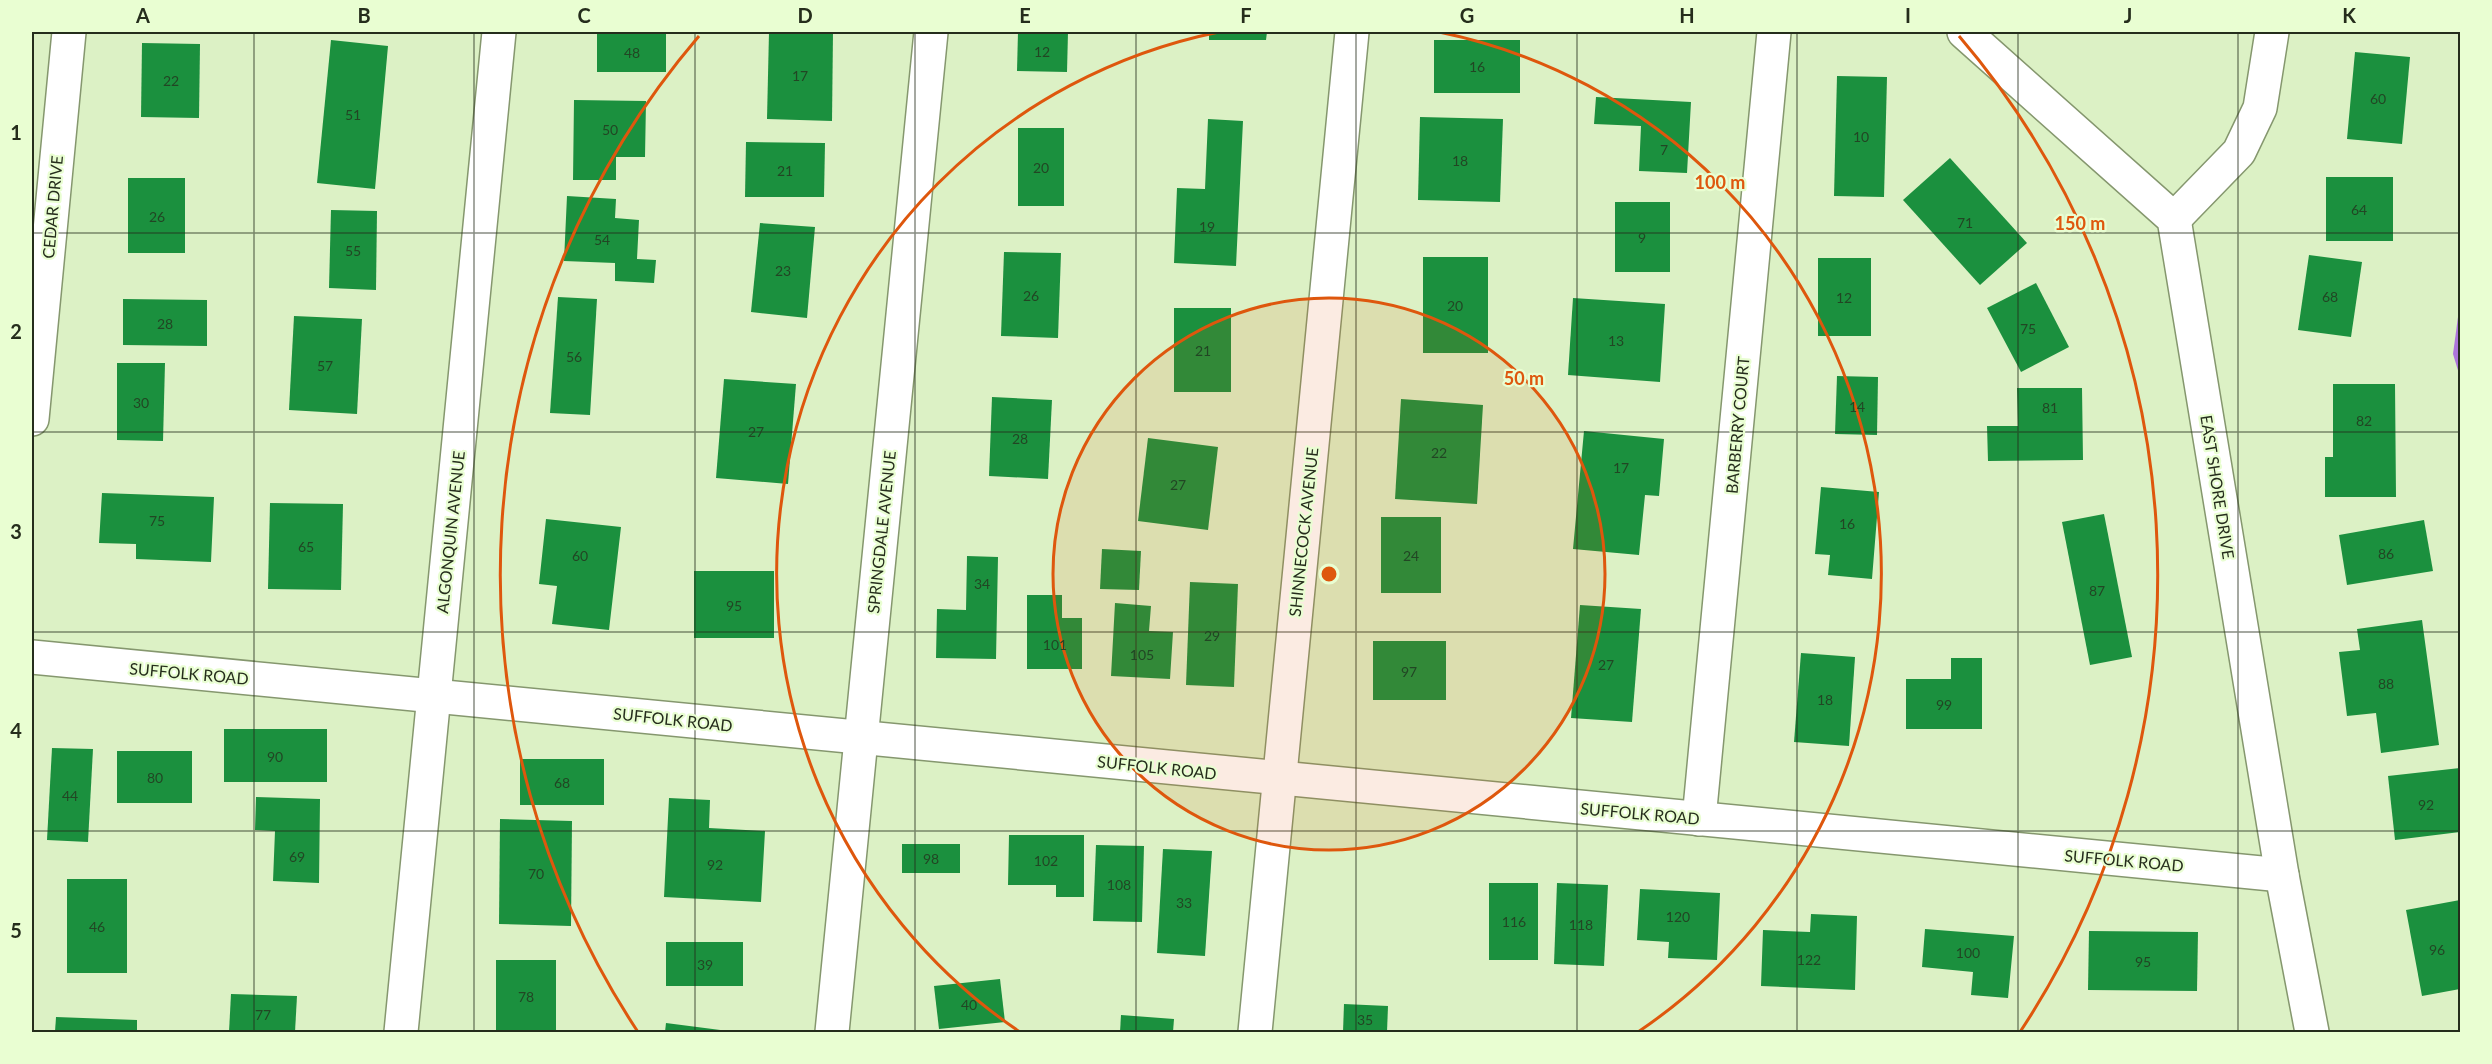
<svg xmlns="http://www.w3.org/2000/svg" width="2492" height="1064" viewBox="0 0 2492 1064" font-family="Lato,sans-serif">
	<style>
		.water { fill: #ad75db }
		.building { fill: #1b903e }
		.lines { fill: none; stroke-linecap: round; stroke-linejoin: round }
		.minor-casing { stroke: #85976e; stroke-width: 36 }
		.minor { stroke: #fff; stroke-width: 33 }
		.grid { fill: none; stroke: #252d1c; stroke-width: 1.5; stroke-opacity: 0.55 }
		.ring { fill: none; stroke: #de570d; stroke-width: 3 }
		.labels { text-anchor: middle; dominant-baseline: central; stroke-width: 4.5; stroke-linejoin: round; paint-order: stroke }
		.number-label { font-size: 14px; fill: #224624 }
		.street-label { font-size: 16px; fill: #252d1c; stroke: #e9fed2 }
		.centre { fill: #de570d; stroke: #e9fed2; stroke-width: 3 }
		.ring-label { font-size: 18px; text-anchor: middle; font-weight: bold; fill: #de570d; stroke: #e9fed2; stroke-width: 4.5; stroke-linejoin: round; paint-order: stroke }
		.neatline { fill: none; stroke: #252d1c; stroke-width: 2 }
		.grid-label { font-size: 20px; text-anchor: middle; font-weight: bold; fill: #252d1c }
	</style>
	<rect width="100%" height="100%" fill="#dcf1c5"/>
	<!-- water -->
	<path class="water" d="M 2460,302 L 2460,377 L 2453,354 Z"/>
	<!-- building -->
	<g class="building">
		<rect x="597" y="32" width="69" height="40"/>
		<path d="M 769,32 L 833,32 L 832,121 L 767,119 Z"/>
		<path d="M 1018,32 L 1068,32 L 1067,72 L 1017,71 Z"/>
		<path d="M 1209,32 L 1267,32 L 1266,40 L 1209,40 Z"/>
		<path d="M 331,40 L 388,46 L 375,189 L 317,183 Z"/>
		<rect x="1434" y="40" width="86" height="53"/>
		<path d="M 142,43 L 200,44 L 199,118 L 141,117 Z"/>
		<path d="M 2355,52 L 2410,57 L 2402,144 L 2347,139 Z"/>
		<path d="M 1837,76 L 1887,77 L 1884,197 L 1834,196 Z"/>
		<path d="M 1596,97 L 1691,102 L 1687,173 L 1639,171 L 1641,126 L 1594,124 Z"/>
		<path d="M 574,100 L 646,101 L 645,157 L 616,157 L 616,180 L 573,180 Z"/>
		<path d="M 1420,117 L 1503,119 L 1500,202 L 1418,200 Z"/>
		<path d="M 1208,119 L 1243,121 L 1236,266 L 1174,263 L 1177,188 L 1205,189 Z"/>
		<rect x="1018" y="128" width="46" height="78"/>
		<path d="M 746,142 L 825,143 L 824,197 L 745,197 Z"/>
		<path d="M 1950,158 L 2027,243 L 1980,285 L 1903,200 Z"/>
		<rect x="2326" y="177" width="67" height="64"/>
		<rect x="128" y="178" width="57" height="75"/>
		<path d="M 567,196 L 616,199 L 615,218 L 639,220 L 637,259 L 656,260 L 654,283 L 615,281 L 615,263 L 564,261 Z"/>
		<rect x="1615" y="202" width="55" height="70"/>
		<path d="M 331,210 L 377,211 L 376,290 L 329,288 Z"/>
		<path d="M 760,223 L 815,227 L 807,318 L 751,312 Z"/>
		<path d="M 1004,252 L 1061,253 L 1058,338 L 1001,336 Z"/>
		<path d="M 2309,255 L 2362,262 L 2351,337 L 2298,330 Z"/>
		<rect x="1423" y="257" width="65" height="96"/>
		<rect x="1818" y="258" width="53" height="78"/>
		<path d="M 2036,283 L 2069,347 L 2021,372 L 1987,308 Z"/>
		<path d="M 558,297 L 597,299 L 590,415 L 550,413 Z"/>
		<path d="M 1573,298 L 1665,304 L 1660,382 L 1568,375 Z"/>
		<path d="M 123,299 L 207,300 L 207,346 L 123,345 Z"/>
		<rect x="1174" y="308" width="57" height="84"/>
		<path d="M 294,316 L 362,319 L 357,414 L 289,410 Z"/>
		<path d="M 117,363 L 165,363 L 163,441 L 117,440 Z"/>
		<path d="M 1837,376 L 1878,377 L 1877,435 L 1835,434 Z"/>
		<path d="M 724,379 L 796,384 L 788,484 L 716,478 Z"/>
		<path d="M 2333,384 L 2395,384 L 2396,497 L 2325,497 L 2325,457 L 2333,457 Z"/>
		<path d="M 2017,388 L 2082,388 L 2083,460 L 1988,461 L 1987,426 L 2018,426 Z"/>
		<path d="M 992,397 L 1052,400 L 1048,479 L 989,476 Z"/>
		<path d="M 1401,399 L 1483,405 L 1477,504 L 1395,499 Z"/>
		<path d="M 1584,431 L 1664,439 L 1659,496 L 1645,495 L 1639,555 L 1573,549 Z"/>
		<path d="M 1148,438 L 1218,447 L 1208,530 L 1138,521 Z"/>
		<path d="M 1821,487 L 1879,492 L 1872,579 L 1828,575 L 1830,555 L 1815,554 Z"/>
		<path d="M 102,493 L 214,497 L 211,562 L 136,559 L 136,544 L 99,543 Z"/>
		<path d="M 270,503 L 343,504 L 341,590 L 268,589 Z"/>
		<path d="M 2104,514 L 2132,657 L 2090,665 L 2062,522 Z"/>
		<rect x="1381" y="517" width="60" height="76"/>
		<path d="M 546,519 L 621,527 L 609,630 L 552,624 L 557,586 L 539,584 Z"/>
		<path d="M 2424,520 L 2433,571 L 2347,585 L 2339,535 Z"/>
		<path d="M 1102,549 L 1141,551 L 1139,590 L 1100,589 Z"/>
		<path d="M 967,556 L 998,557 L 996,659 L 936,658 L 937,609 L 966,610 Z"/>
		<rect x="694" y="571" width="80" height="67"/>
		<path d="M 1190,582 L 1238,584 L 1234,687 L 1186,685 Z"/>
		<path d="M 1027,595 L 1062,595 L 1062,618 L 1082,618 L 1082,669 L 1027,669 Z"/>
		<path d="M 1115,603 L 1151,606 L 1149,631 L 1173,632 L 1170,679 L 1111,676 Z"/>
		<path d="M 1580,605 L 1641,609 L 1632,722 L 1571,718 Z"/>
		<path d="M 2422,620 L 2439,745 L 2381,753 L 2376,713 L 2347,716 L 2339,652 L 2360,650 L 2357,629 Z"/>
		<rect x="1373" y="641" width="73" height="59"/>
		<path d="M 1801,653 L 1855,657 L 1849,746 L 1794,742 Z"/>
		<path d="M 1951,658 L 1982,658 L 1982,729 L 1906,729 L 1906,679 L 1951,679 Z"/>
		<rect x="224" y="729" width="103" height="53"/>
		<path d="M 52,748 L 93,749 L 88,842 L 47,840 Z"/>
		<rect x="117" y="751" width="75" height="52"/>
		<rect x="520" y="759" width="84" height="46"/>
		<path d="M 2460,768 L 2460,832 L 2395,840 L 2388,776 Z"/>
		<path d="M 256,797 L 320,799 L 319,883 L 273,881 L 275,831 L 255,830 Z"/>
		<path d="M 669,798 L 710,800 L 709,828 L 765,831 L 761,902 L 664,897 Z"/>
		<path d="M 500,819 L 572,821 L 571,926 L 499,924 Z"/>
		<path d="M 1009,835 L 1084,835 L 1084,897 L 1056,897 L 1056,885 L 1008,885 Z"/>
		<rect x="902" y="844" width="58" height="29"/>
		<path d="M 1096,845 L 1144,846 L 1142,922 L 1093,921 Z"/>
		<path d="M 1163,849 L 1212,851 L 1205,956 L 1157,953 Z"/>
		<rect x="67" y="879" width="60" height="94"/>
		<rect x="1489" y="883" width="49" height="77"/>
		<path d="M 1557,883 L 1608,885 L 1604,966 L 1554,964 Z"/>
		<path d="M 1640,889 L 1720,893 L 1717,960 L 1668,958 L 1669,942 L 1637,940 Z"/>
		<path d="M 2460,900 L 2460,989 L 2422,996 L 2406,910 Z"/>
		<path d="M 1811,914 L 1857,916 L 1855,990 L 1761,986 L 1763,930 L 1810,932 Z"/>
		<path d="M 1925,929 L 2014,936 L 2008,998 L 1971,995 L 1973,972 L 1922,967 Z"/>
		<path d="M 2089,931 L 2198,932 L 2197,991 L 2088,990 Z"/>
		<rect x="666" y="942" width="77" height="44"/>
		<rect x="496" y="960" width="60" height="72"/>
		<path d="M 1000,979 L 1005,1022 L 939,1029 L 934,986 Z"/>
		<path d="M 231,994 L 297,996 L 295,1032 L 229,1032 Z"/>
		<path d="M 1344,1004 L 1388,1006 L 1387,1032 L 1343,1032 Z"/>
		<path d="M 1121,1015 L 1174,1019 L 1173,1032 L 1120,1032 Z"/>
		<path d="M 56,1017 L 137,1020 L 137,1032 L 55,1032 Z"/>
		<path d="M 666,1023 L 728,1031 L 728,1032 L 665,1032 Z"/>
	</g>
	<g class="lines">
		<!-- minor casing -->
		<g class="minor-casing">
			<g id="minor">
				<path d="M 1964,32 L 2174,219 L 2282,875 L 2312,1032"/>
				<path d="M 2174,219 L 2239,152 L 2260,108 L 2272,32"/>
				<path d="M 32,419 L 69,32"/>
				<path d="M 32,657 L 2282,875"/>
				<path d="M 1699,819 L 1774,32"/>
				<path d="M 401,1032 L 499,32"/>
				<path d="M 832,1032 L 931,32"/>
				<path d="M 1255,1032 L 1352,32"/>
			</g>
		</g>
		<!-- minor -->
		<use href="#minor" class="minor"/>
	</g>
	<!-- grid -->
	<path class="grid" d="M 254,32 L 254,1032M 474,32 L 474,1032M 695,32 L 695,1032M 915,32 L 915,1032M 1136,32 L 1136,1032M 1356,32 L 1356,1032M 1577,32 L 1577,1032M 1797,32 L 1797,1032M 2018,32 L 2018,1032M 2238,32 L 2238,1032M 32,233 L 2460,233M 32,432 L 2460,432M 32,632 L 2460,632M 32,831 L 2460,831"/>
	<!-- distance rings -->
	<circle cx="1329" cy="574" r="276" fill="#de570d" fill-opacity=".12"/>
	<g class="ring">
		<circle cx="1329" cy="574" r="276"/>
		<path d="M1020 1032A553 553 0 0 1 1219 32M1439 32A553 553 0 0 1 1638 1032"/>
		<path d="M638 1032A829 829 0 0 1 699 36M1959 36A829 829 0 0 1 2020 1032"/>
	</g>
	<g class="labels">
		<!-- number labels -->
		<g class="number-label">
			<text x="1042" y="51">12</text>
			<text x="632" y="52">48</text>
			<text x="1477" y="66">16</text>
			<text x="800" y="75">17</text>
			<text x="171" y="80">22</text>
			<text x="2378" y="98">60</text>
			<text x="353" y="114">51</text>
			<text x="610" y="129">50</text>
			<text x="1861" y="136">10</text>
			<text x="1664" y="149">7</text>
			<text x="1460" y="160">18</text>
			<text x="1041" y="167">20</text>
			<text x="785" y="170">21</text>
			<text x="2359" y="209">64</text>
			<text x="157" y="216">26</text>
			<text x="1965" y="222">71</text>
			<text x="1207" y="226">19</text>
			<text x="1642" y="237">9</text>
			<text x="602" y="239">54</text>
			<text x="353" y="250">55</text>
			<text x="783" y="270">23</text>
			<text x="1031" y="295">26</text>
			<text x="2330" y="296">68</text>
			<text x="1844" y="297">12</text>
			<text x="1455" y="305">20</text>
			<text x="165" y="323">28</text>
			<text x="2028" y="328">75</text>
			<text x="1616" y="340">13</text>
			<text x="1203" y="350">21</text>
			<text x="574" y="356">56</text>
			<text x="325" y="365">57</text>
			<text x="141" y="402">30</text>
			<text x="1857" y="406">14</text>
			<text x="2050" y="407">81</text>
			<text x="2364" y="420">82</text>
			<text x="756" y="431">27</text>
			<text x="1020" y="438">28</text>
			<text x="1439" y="452">22</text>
			<text x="1621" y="467">17</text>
			<text x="1178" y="484">27</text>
			<text x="157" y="520">75</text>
			<text x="1847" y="523">16</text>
			<text x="306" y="546">65</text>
			<text x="2386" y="553">86</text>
			<text x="580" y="555">60</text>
			<text x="1411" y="555">24</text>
			<text x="982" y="583">34</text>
			<text x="2097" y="590">87</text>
			<text x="734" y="605">95</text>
			<text x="1212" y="635">29</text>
			<text x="1055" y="644">101</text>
			<text x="1142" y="654">105</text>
			<text x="1606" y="664">27</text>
			<text x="1409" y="671">97</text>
			<text x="2386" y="683">88</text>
			<text x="1825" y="699">18</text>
			<text x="1944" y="704">99</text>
			<text x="275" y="756">90</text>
			<text x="155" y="777">80</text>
			<text x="562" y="782">68</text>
			<text x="70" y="795">44</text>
			<text x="2426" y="804">92</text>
			<text x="297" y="856">69</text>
			<text x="931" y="858">98</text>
			<text x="1046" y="860">102</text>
			<text x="715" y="864">92</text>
			<text x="536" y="873">70</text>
			<text x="1119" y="884">108</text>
			<text x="1184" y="902">33</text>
			<text x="1678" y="916">120</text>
			<text x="1514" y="921">116</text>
			<text x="1581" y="924">118</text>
			<text x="97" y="926">46</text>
			<text x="2437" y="949">96</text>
			<text x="1968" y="952">100</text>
			<text x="1809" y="959">122</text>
			<text x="2143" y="961">95</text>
			<text x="705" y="964">39</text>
			<text x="526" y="996">78</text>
			<text x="969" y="1004">40</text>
			<text x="263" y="1014">77</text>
			<text x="1365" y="1019">35</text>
		</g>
		<!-- street labels -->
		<g class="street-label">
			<text transform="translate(52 207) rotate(-85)">CEDAR DRIVE</text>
			<text transform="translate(1737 425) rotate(-85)">BARBERRY COURT</text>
			<text transform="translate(2218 487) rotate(81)">EAST SHORE DRIVE</text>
			<text transform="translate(450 532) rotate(-84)">ALGONQUIN AVENUE</text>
			<text transform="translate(881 532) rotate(-84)">SPRINGDALE AVENUE</text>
			<text transform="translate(1303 532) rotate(-84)">SHINNECOCK AVENUE</text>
			<text transform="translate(189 673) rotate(5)">SUFFOLK ROAD</text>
			<text transform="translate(673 719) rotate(6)">SUFFOLK ROAD</text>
			<text transform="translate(1157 767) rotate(6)">SUFFOLK ROAD</text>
			<text transform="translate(1640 813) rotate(5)">SUFFOLK ROAD</text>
			<text transform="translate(2124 860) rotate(5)">SUFFOLK ROAD</text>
		</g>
	</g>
	<circle cx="1329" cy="574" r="9" class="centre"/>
	<g class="ring-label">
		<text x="1720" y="189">100 m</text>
		<text x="2080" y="230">150 m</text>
		<text x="1524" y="385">50 m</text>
	</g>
	<!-- border -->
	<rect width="2492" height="1064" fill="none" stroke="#e9fed2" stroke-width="66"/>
	<rect x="33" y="33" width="2426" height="998" class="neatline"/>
	<g class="grid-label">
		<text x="143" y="23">A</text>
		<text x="364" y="23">B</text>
		<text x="584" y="23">C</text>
		<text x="805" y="23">D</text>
		<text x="1025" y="23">E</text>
		<text x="1246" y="23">F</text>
		<text x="1467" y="23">G</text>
		<text x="1687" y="23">H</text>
		<text x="1908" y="23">I</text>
		<text x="2128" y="23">J</text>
		<text x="2349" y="23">K</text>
		<text x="16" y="140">1</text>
		<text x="16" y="339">2</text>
		<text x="16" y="539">3</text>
		<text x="16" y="738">4</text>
		<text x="16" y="938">5</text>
	</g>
</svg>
